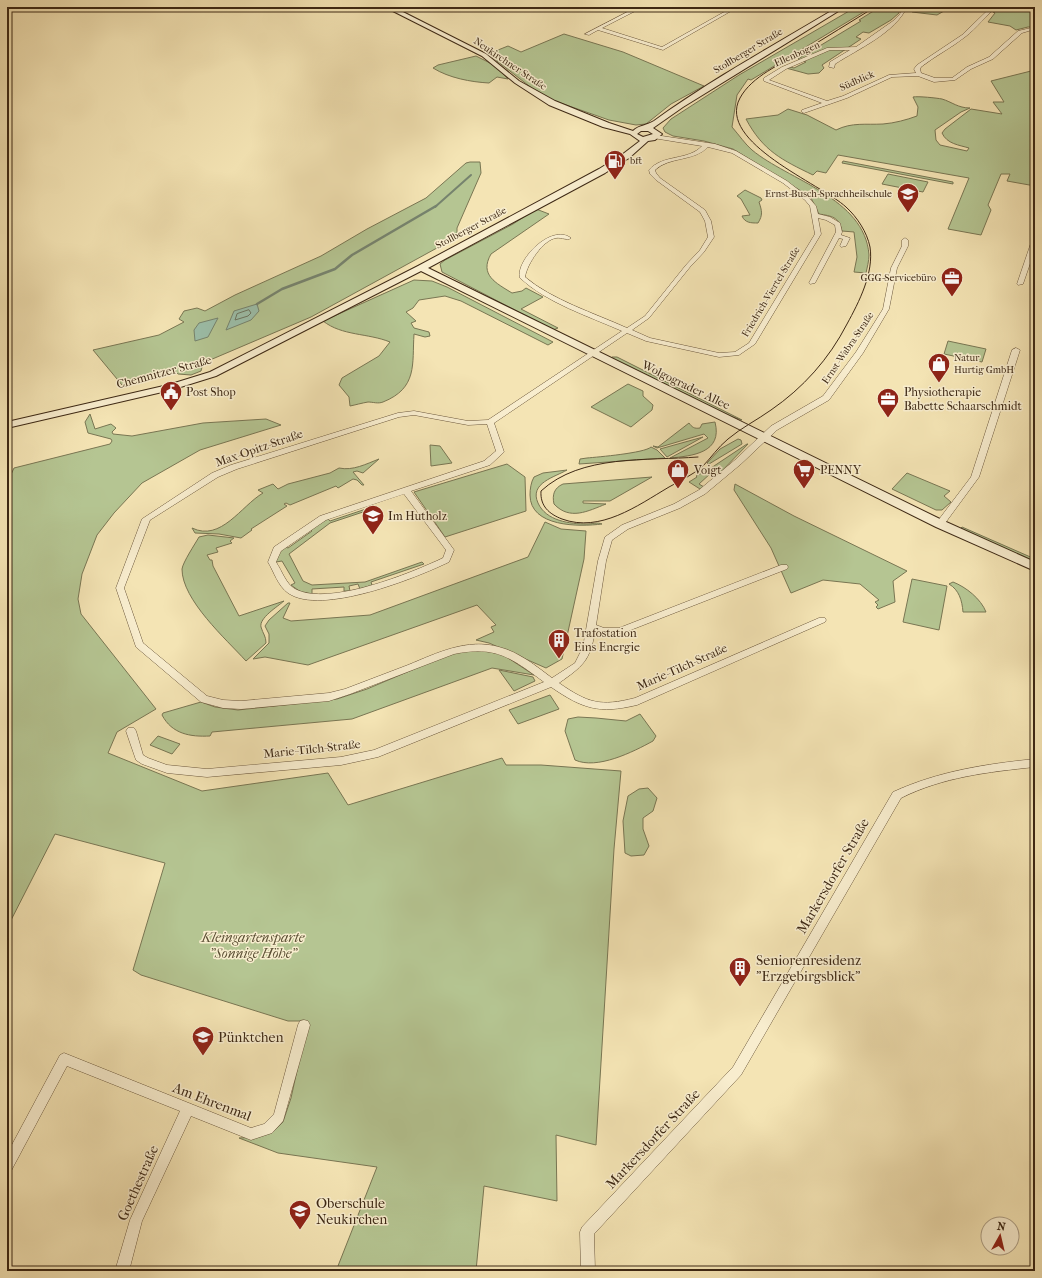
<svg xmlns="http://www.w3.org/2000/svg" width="1042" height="1278" viewBox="0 0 1042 1278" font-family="'IM FELL French Canon',serif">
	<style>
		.green { fill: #b5c592; stroke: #797653 }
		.water { fill: #9cbfaa; stroke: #76836e }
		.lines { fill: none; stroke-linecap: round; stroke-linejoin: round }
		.shore { stroke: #6c745f; stroke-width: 1 }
		.stream-far1 { stroke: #76836e; stroke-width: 2 }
		.stream { stroke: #76836e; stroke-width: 2.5 }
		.minor-casing { stroke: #6b573c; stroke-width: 1 }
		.secondary-casing { stroke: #3d2814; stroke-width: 2 }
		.minor { fill: #f8edce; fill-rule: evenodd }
		.secondary { fill: #f8edce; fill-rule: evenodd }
		.tram { stroke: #3d2814; stroke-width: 1 }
		.labels { text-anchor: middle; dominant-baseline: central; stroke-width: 3; stroke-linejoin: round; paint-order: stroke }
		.far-street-label { font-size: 10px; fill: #3d2814; stroke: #f8edce }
		.far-poi-label { font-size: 10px; fill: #3d2814; stroke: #f8edce; text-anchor: start }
		.street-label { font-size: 12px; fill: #3d2814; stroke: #f8edce }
		.poi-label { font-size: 12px; fill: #3d2814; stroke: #f8edce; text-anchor: start }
		.near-street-label { font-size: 14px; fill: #3d2814; stroke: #f8edce }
		.near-park-label { font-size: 14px; font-style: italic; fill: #5b4f34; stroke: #f8edce }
		.near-poi-label { font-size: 14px; fill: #3d2814; stroke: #f8edce; text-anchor: start }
	</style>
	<rect width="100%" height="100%" fill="#f4e4b4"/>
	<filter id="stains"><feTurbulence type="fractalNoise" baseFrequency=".005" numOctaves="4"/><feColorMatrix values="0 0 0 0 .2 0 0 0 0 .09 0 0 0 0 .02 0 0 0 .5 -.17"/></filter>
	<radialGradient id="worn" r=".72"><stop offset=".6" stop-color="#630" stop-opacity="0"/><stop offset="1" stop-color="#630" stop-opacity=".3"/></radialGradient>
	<!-- green -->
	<g class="green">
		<path d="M 856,7 L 872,7 L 751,80 L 748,79 L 737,95 L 732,127 C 739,135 745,144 752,150 C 788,180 865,198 869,255 C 869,261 867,268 866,273 L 854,272 L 857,257 L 854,232 L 842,231 C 839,217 832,216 819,214 L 811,198 L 801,191 L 733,149 L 704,141 L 673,136 L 665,132 L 663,128 L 671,119 L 739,75 Z"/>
		<path d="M 880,7 L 899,7 L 899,13 L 891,20 L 869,33 L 863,32 L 856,37 L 861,39 L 822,65 L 824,68 L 819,73 L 808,74 L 786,68 L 790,67 L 794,68 L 806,62 L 798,59 L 861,21 L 859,20 Z"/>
		<path d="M 912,7 L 951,7 L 937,15 L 912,12 Z"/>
		<path d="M 1007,7 L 1035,8 L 1035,27 L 1028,27 L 1016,30 L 1010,26 L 988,22 L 995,13 L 993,12 L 998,9 Z"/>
		<path d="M 564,34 L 623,52 L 704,86 L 671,104 L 646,124 L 636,125 L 609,120 L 552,100 L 533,89 L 488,54 L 508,46 L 521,52 Z"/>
		<path d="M 476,56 L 494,65 L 508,79 L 497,77 L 489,83 C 471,82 449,78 433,68 L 438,65 Z"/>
		<path d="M 1035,70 L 1035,186 L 1007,181 L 1010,174 L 1001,174 L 988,205 L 991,210 L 981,235 L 948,229 L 969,178 L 838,155 L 826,173 L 817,171 L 813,175 C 782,160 763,151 746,119 L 778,115 L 788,109 L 807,115 L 836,130 C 852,122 866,125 883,124 C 895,123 906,120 917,116 L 918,107 L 913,97 C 918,96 937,98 942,99 C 952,102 958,108 970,108 L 961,112 L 935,130 L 936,140 L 940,145 L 967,151 L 969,148 C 959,145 947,144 942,133 L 945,129 L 971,109 L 1002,114 L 993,102 L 1004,102 L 991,81 Z"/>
		<path d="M 843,161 L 953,182 L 953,184 L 842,163 Z"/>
		<path d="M 470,162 L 480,162 L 481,173 L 457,228 L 457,237 L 311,317 L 203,363 L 201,371 L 191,375 L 178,374 L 175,371 L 122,385 L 93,350 L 159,335 L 184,322 L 179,319 L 184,311 L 197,308 L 205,311 L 235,295 L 321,256 L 367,229 L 426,198 L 466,163 Z"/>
		<path d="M 888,174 L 928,182 L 923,192 L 882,184 Z"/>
		<path d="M 745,190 L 761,198 L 762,200 L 759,202 C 762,211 763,215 758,223 C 751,223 745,223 742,216 L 750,215 L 741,199 L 737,196 Z"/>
		<path d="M 536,209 L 549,214 L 491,254 C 479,275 496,283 512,293 L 522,291 L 526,288 L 543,297 L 521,309 L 558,328 L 553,330 L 442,272 L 440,264 L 445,260 L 513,224 Z"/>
		<path d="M 414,280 L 432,281 L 447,287 L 553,342 L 548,345 L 461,301 L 445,296 L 419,300 L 413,308 L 406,312 L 416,321 L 411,323 L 414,328 L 429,332 L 430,336 L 425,337 L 414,334 C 412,364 418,388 383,402 C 378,404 373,402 368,402 C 362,403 355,405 350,406 L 349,397 L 339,385 L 342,378 L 379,356 L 390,342 C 368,333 342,336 323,321 Z"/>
		<path d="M 948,341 L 986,349 L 982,362 L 944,354 Z"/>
		<path d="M 612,357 L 617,357 L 742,420 L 730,416 L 611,358 Z"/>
		<path d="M 628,384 L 643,391 L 643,396 L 653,405 L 652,410 L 631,427 L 591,407 Z"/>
		<path d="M 90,414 L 95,429 L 111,424 L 116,428 L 112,432 L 113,434 L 132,436 L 203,423 L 266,419 L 281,425 L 200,450 L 142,483 L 114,513 L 97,535 L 82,574 L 78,599 L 81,614 L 156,709 L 117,732 L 108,753 L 202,791 L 328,773 L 348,805 L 502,758 L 506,765 L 541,765 L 621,771 L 614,849 L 596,1145 L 556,1135 L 557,1201 L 484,1186 L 476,1271 L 336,1271 L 377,1167 L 278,1153 L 239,1138 L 259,1137 L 273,1132 L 283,1122 L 291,1098 L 302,1048 L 301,1021 L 288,1021 L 141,975 L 133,970 L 165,863 L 55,834 L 7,928 L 7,483 L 14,468 L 110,444 L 112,441 L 111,439 L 88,433 L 85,422 Z"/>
		<path d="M 715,422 C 723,453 692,456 670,458 L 708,438 L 704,434 L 657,448 L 653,446 L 658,447 L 689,423 C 692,427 694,429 700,428 L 702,424 Z"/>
		<path d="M 703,437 L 667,457 L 660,449 Z"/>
		<path d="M 738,439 L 741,440 L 742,444 L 709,464 L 707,463 L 720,449 Z"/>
		<path d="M 747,444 L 748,444 L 717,476 L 711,473 L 699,484 L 704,487 L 700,489 L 689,482 L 697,477 L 696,476 L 708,470 Z"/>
		<path d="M 430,445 L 440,446 L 452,463 L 431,466 Z"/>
		<path d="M 651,447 L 657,450 L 665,458 L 579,464 L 580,459 L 587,458 C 598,457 645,453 651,447 Z"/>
		<path d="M 379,459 L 363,473 L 357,471 L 353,472 L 364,485 L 362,485 L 357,480 L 353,479 L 338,488 L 336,486 L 290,505 L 286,503 L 284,504 L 287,506 L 251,529 L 252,530 L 241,538 L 219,534 L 195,533 L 192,528 C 221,542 241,506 263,493 L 258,490 L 273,484 L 278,489 L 288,484 L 330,473 L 339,468 C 353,471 366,464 379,459 Z"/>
		<path d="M 507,464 L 525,477 L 526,511 L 445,537 L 414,492 Z"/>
		<path d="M 567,470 C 555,477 529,483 538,503 C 546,521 570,524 587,524 C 592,524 598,522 602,524 C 579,527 530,527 530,495 C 530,489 531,482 534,477 L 543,473 Z"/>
		<path d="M 907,473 L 950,491 L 944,496 L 951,502 L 942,510 L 936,510 L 892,489 Z"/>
		<path d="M 652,477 L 610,501 L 583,501 L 583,503 L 606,504 C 588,511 570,521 554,504 C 552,495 554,488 563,484 Z"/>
		<path d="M 735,484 L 794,516 L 907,571 L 893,581 L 895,602 L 878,609 L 876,607 L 878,605 L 875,602 L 879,600 L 860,584 L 823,580 L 791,593 L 771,548 L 734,490 Z"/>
		<path d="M 372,504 L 375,508 L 330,523 L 289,554 L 303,581 L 312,585 L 365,582 L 422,562 L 424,564 L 371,582 L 372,585 L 360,589 L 358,584 L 349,586 L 350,591 L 344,591 L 344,587 L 312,589 L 312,594 L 302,593 L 291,585 L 295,583 L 282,561 L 276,562 L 275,557 L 284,546 L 288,548 L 312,531 L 309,528 L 328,519 L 330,521 L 372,507 L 370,505 Z"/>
		<path d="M 545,522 L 561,529 L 586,531 L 584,559 L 562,659 L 546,668 L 489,643 L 476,640 L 494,632 L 491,627 L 496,625 L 477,605 L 308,665 L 265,657 L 253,659 L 269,643 L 269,634 L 265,626 L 269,620 L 288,603 L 290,603 L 283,618 L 291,621 L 370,615 L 528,557 Z"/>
		<path d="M 962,527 L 1035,559 L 1035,563 L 960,529 Z"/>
		<path d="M 208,535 L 234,538 L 230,541 L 232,543 L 216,548 L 218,552 L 207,555 L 210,560 L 212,560 L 213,566 L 239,616 L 284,601 C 277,607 259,618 261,627 C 263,634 266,636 266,643 L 246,661 C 226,639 182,600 182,569 C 183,562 195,544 199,537 Z"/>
		<path d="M 912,579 L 947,586 L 939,630 L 903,622 Z"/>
		<path d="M 953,582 C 966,587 981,599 986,612 L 963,612 C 962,600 959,590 949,584 Z"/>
		<path d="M 472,649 L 502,654 L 534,675 L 492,668 L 352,719 L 212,732 L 210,736 C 190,737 172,734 162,715 L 163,713 L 201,702 L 215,707 L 238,710 L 337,699 L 367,689 L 452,653 Z"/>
		<path d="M 499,670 L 533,677 L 535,681 L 514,691 Z"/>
		<path d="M 550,695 L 559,709 L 518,724 L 509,710 Z"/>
		<path d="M 640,714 L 656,736 L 653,741 C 633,752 597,770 575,760 L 565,731 L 568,719 L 578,717 L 596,718 L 626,721 Z"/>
		<path d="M 158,736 L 180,744 L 172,754 L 150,745 Z"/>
		<path d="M 648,788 L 657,798 L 653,811 L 643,818 L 643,829 L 649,846 L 644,855 L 631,856 L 625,853 L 623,821 L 628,796 L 639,789 Z"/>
	</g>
	<!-- water -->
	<g class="water">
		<path d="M 257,304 L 259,311 L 251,320 L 226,330 L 234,311 Z"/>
		<path d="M 218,318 L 208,337 L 195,341 L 194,330 L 199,323 Z"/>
	</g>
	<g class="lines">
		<!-- shore -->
		<path class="shore" d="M 249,310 L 251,313 L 248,316 L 235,320 L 237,314 Z"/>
		<!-- stream-far1 -->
		<path class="stream-far1" d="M 435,207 L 471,175"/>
		<!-- stream -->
		<path class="stream" d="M 257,304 L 282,289 L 335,269 L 352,255 L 436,206"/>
		<!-- minor casing -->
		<g class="minor-casing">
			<g id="minor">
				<path d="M 637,7 L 643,7 L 602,28 L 662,47 L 733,7 L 738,7 L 663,50 L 598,30 L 589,35 L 585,34 Z"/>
				<path d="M 903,7 L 907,7 C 895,33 858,49 835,64 L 834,68 L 829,67 L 830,62 L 850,50 L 830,50 L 786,69 L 769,80 L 827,101 L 843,96 L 889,75 L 916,73 L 914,69 L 917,65 L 962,35 L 991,7 L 997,7 C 986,15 977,28 965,37 C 951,48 935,56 921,67 L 920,69 L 921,73 L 935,78 L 952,78 L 967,67 L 989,57 L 1018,31 L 1035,27 L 1035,29 L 1022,33 L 993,59 L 971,69 L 955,80 L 934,82 L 918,76 L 892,77 L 847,98 L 804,113 L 802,112 L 802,110 L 822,103 L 764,81 L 764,78 L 782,67 L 827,48 L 856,47 L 893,21 L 900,14 Z"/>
				<path d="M 655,135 L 715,144 L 736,151 L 787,181 L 809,198 L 816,206 L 818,214 L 830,217 L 840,223 L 842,232 L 841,235 L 850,238 L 846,246 L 841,247 L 840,246 L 843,239 L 839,238 L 815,283 L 810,284 L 809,283 L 836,232 L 835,225 L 826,220 L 818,218 L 821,234 L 755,344 L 739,355 L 719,357 L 646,341 L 627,333 L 494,423 L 504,452 L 490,465 L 411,491 L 454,550 L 449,562 C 416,578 321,616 288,593 C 278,586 274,572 268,562 L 274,547 L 320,516 L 484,461 L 496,451 L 487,424 L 468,425 L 414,415 L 399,417 L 237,469 L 218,477 L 150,520 L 124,588 L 143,643 L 207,696 L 223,700 L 241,701 L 329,693 L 345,689 C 366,681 387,673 408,665 C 437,653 467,638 499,647 C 519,652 536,666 552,678 L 575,663 L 583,647 L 598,561 L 605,537 L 622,525 L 674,504 L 699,490 L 735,460 L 771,426 L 823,396 L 856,352 L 883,309 L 891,268 L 902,246 L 902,240 L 905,238 L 908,240 L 908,246 L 897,268 L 889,309 L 863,353 L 829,400 L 777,430 L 741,464 L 705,494 L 680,508 L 628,529 L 612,540 L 606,561 L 596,625 L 604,628 L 619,628 L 781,565 L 787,565 L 788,567 L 787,569 L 623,633 L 604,634 L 595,631 C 590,661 583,666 559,683 C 588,703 600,707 635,698 L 819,618 L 825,618 L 826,620 L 825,622 L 637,705 C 599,714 583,709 551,687 L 378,757 L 341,765 L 207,777 L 167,773 L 142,764 L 136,760 L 126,731 L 128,728 L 134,728 L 136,731 L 143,755 L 148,758 L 167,765 L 207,769 L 341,757 L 374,750 L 544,682 C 511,658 496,645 454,654 L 350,694 L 329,701 L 241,709 L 223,708 L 201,702 L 136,647 L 116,588 L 142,519 L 212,473 L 231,465 L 398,413 L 414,411 L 468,421 L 488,420 L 622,331 C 588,316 547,303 520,278 C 515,261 551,223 571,238 C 567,241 562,237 556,238 C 543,240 527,264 525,277 C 552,300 594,313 627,328 L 645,316 L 686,265 L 700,250 L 708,237 L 705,221 L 700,212 L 656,180 L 650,174 L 649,170 C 663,154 688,161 702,146 L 653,138 L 652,137 ZM 708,147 L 732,153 L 783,183 L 805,200 L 810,206 L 815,234 L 749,343 L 735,352 L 719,353 L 650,338 L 632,330 L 649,318 L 690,267 L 704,252 L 714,237 L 711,221 L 705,210 L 660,178 L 656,173 L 655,170 C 670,156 694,162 708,147 ZM 404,494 L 446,550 L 443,558 C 411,573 329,607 295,589 C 286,584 282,571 276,562 L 281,551 L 326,520 Z"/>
				<path d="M 1035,238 L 1035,249 L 1023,284 L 1018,285 L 1017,284 L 1032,240 Z"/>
				<path d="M 1016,348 L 1020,350 L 979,477 L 943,526 L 937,526 L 936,524 L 937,522 L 971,477 L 1012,350 Z"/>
				<path d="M 1035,759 L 1035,767 C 988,772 943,777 901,798 L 741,1075 L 594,1234 L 595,1271 L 581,1271 L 580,1232 L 582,1227 L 733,1067 L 893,792 C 939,771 986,764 1035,759 Z"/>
				<path d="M 304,1020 L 308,1021 L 310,1025 L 283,1121 L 272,1133 L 251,1140 L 191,1116 L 142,1221 L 129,1271 L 115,1271 L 130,1220 L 180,1111 L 67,1066 L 11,1171 L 7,1173 L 7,1154 L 60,1055 L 64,1053 L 251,1128 L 264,1124 L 274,1114 L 298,1025 L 300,1021 Z"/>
			</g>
		</g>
		<!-- secondary casing -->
		<g class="secondary-casing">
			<path id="secondary" d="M 385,7 L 393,7 L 486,54 L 519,81 L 555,101 L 609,123 L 633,131 C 639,125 646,126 654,121 C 712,79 776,44 838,7 L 845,7 L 683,107 L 653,128 L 662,134 L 655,140 L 648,141 L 629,158 L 605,173 L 428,268 L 944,521 L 1035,562 L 1035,571 L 936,527 L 421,271 L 216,376 L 171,390 L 7,428 L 7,422 L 168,385 L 210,372 L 418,266 L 599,169 L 623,154 L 640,141 L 630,134 L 603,127 L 549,105 L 515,83 L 482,56 ZM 641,131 L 648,131 L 653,134 L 643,137 L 637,134 Z"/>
		</g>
		<!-- minor -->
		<use href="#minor" class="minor"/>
		<!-- secondary -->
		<use href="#secondary" class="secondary"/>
		<!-- tram -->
		<path class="tram" d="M 698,457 C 647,461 581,454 541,491 C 540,506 549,514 562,519 C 600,533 637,506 669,487 C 680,481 692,475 702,467 C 711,458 718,447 728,439 C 741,428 757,420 771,410 C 803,388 829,359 847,324 C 859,302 874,273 870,247 C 867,232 857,217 846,207 C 821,184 716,142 740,98 C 752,76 781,64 802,52 C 826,37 851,22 875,7"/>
	</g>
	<!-- icons -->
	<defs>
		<g id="fuel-pin" transform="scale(1.15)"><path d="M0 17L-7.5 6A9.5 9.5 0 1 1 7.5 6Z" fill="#8f2418" stroke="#f8edce"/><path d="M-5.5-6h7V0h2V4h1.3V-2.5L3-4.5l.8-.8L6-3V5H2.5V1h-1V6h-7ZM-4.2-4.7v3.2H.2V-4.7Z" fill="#fff"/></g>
		<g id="school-pin" transform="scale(1.15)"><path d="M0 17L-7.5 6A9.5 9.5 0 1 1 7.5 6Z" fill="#8f2418" stroke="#f8edce"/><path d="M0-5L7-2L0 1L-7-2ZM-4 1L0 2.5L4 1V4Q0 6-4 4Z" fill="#fff"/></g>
		<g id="office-pin" transform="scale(1.15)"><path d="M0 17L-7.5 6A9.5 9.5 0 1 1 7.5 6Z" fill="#8f2418" stroke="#f8edce"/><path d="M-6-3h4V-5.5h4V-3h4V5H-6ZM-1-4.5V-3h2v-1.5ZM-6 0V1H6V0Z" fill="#fff"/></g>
		<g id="shop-pin" transform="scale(1.15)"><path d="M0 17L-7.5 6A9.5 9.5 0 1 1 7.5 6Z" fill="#8f2418" stroke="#f8edce"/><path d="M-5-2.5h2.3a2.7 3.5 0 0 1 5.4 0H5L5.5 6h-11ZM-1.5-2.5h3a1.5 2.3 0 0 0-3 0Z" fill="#fff"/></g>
		<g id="civic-pin" transform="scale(1.15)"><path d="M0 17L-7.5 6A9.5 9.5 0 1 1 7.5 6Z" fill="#8f2418" stroke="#f8edce"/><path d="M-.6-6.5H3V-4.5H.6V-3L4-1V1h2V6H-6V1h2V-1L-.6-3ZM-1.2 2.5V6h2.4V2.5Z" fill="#fff"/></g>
		<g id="supermarket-pin" transform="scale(1.15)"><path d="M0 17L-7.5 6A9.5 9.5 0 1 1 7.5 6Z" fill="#8f2418" stroke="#f8edce"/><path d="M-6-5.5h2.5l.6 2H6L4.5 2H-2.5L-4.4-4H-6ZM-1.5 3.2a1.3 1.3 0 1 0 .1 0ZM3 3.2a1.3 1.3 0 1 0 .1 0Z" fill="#fff"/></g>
		<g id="building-pin" transform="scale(1.15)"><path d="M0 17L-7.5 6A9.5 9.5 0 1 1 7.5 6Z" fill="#8f2418" stroke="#f8edce"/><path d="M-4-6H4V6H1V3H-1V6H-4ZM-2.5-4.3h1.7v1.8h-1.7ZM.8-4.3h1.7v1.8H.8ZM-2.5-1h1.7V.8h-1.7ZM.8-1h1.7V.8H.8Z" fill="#fff"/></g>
	</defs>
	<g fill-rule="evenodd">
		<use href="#fuel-pin" x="615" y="161"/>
		<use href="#school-pin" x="908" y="194"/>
		<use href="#office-pin" x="952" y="278"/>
		<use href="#shop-pin" x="939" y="364"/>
		<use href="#civic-pin" x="171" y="392"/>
		<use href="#office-pin" x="888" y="399"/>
		<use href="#shop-pin" x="678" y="470"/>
		<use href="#supermarket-pin" x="804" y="470"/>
		<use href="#school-pin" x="373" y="516"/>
		<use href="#building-pin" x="559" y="640"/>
		<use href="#building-pin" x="740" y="968"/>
		<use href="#school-pin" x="203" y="1037"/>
		<use href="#school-pin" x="300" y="1211"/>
	</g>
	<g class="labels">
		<!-- far-street labels -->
		<g class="far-street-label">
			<text transform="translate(748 51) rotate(-31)">Stollberger Straße</text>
			<text transform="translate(797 54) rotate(-24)">Ellenbogen</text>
			<text transform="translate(510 64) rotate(34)">Neukirchner Straße</text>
			<text transform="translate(857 81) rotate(-24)">Südblick</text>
			<text transform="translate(471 228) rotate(-28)">Stollberger Straße</text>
			<text transform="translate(771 292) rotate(-59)">Friedrich-Viertel-Straße</text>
			<text transform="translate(848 348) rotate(-56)">Ernst-Wabra-Straße</text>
		</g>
		<!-- far-poi labels -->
		<g class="far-poi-label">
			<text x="630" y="161">bft</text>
			<text x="892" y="194" text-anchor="end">Ernst-Busch-Sprachheilschule</text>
			<text x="936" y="278" text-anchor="end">GGG-Servicebüro</text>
			<text x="954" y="358">Natur<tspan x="954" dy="12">Hurtig GmbH</tspan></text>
		</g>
		<!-- street labels -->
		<g class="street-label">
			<text transform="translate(164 372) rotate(-15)">Chemnitzer Straße</text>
			<text transform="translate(686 385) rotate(26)">Wolgograder Allee</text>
			<text transform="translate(259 448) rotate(-19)">Max-Opitz-Straße</text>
			<text transform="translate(682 667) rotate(-24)">Marie-Tilch-Straße</text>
			<text transform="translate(312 749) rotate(-6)">Marie-Tilch-Straße</text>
		</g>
		<!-- poi labels -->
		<g class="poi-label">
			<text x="186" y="392">Post Shop</text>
			<text x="904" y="392">Physiotherapie<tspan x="904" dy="14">Babette Schaarschmidt</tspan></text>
			<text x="694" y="470">Voigt</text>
			<text x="820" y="470">PENNY</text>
			<text x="388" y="516">Im Hutholz</text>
			<text x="574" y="633">Trafostation<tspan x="574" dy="14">Eins Energie</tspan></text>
		</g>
		<!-- near-street labels -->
		<g class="near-street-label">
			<text transform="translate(833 876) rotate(-60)">Markersdorfer Straße</text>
			<text transform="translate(212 1102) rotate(21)">Am Ehrenmal</text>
			<text transform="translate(653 1139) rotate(-47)">Markersdorfer Straße</text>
			<text transform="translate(138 1183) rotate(-66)">Goethestraße</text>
		</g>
		<!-- near-park labels -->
		<g class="near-park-label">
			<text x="253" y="937">Kleingartensparte<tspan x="253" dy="16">"Sonnige Höhe"</tspan></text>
		</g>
		<!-- near-poi labels -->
		<g class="near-poi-label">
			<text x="756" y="960">Seniorenresidenz<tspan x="756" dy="16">"Erzgebirgsblick"</tspan></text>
			<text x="218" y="1037">Pünktchen</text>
			<text x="316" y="1203">Oberschule<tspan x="316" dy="16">Neukirchen</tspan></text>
		</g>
	</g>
	<!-- margin -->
	<rect width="1042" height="1278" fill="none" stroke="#f4e4b4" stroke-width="24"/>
	<rect x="8" y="8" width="1026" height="1262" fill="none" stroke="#3d2814" stroke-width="2"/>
	<rect x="12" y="12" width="1018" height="1254" fill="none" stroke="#3d2814"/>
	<!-- north arrow -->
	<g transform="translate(1000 1236) rotate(8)"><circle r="19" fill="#f8edce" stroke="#ad9e84"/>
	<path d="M0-3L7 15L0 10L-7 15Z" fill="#8f2418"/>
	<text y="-6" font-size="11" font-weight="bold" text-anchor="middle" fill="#3d2814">N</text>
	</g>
	<rect width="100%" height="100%" filter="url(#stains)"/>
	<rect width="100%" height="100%" fill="url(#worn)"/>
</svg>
